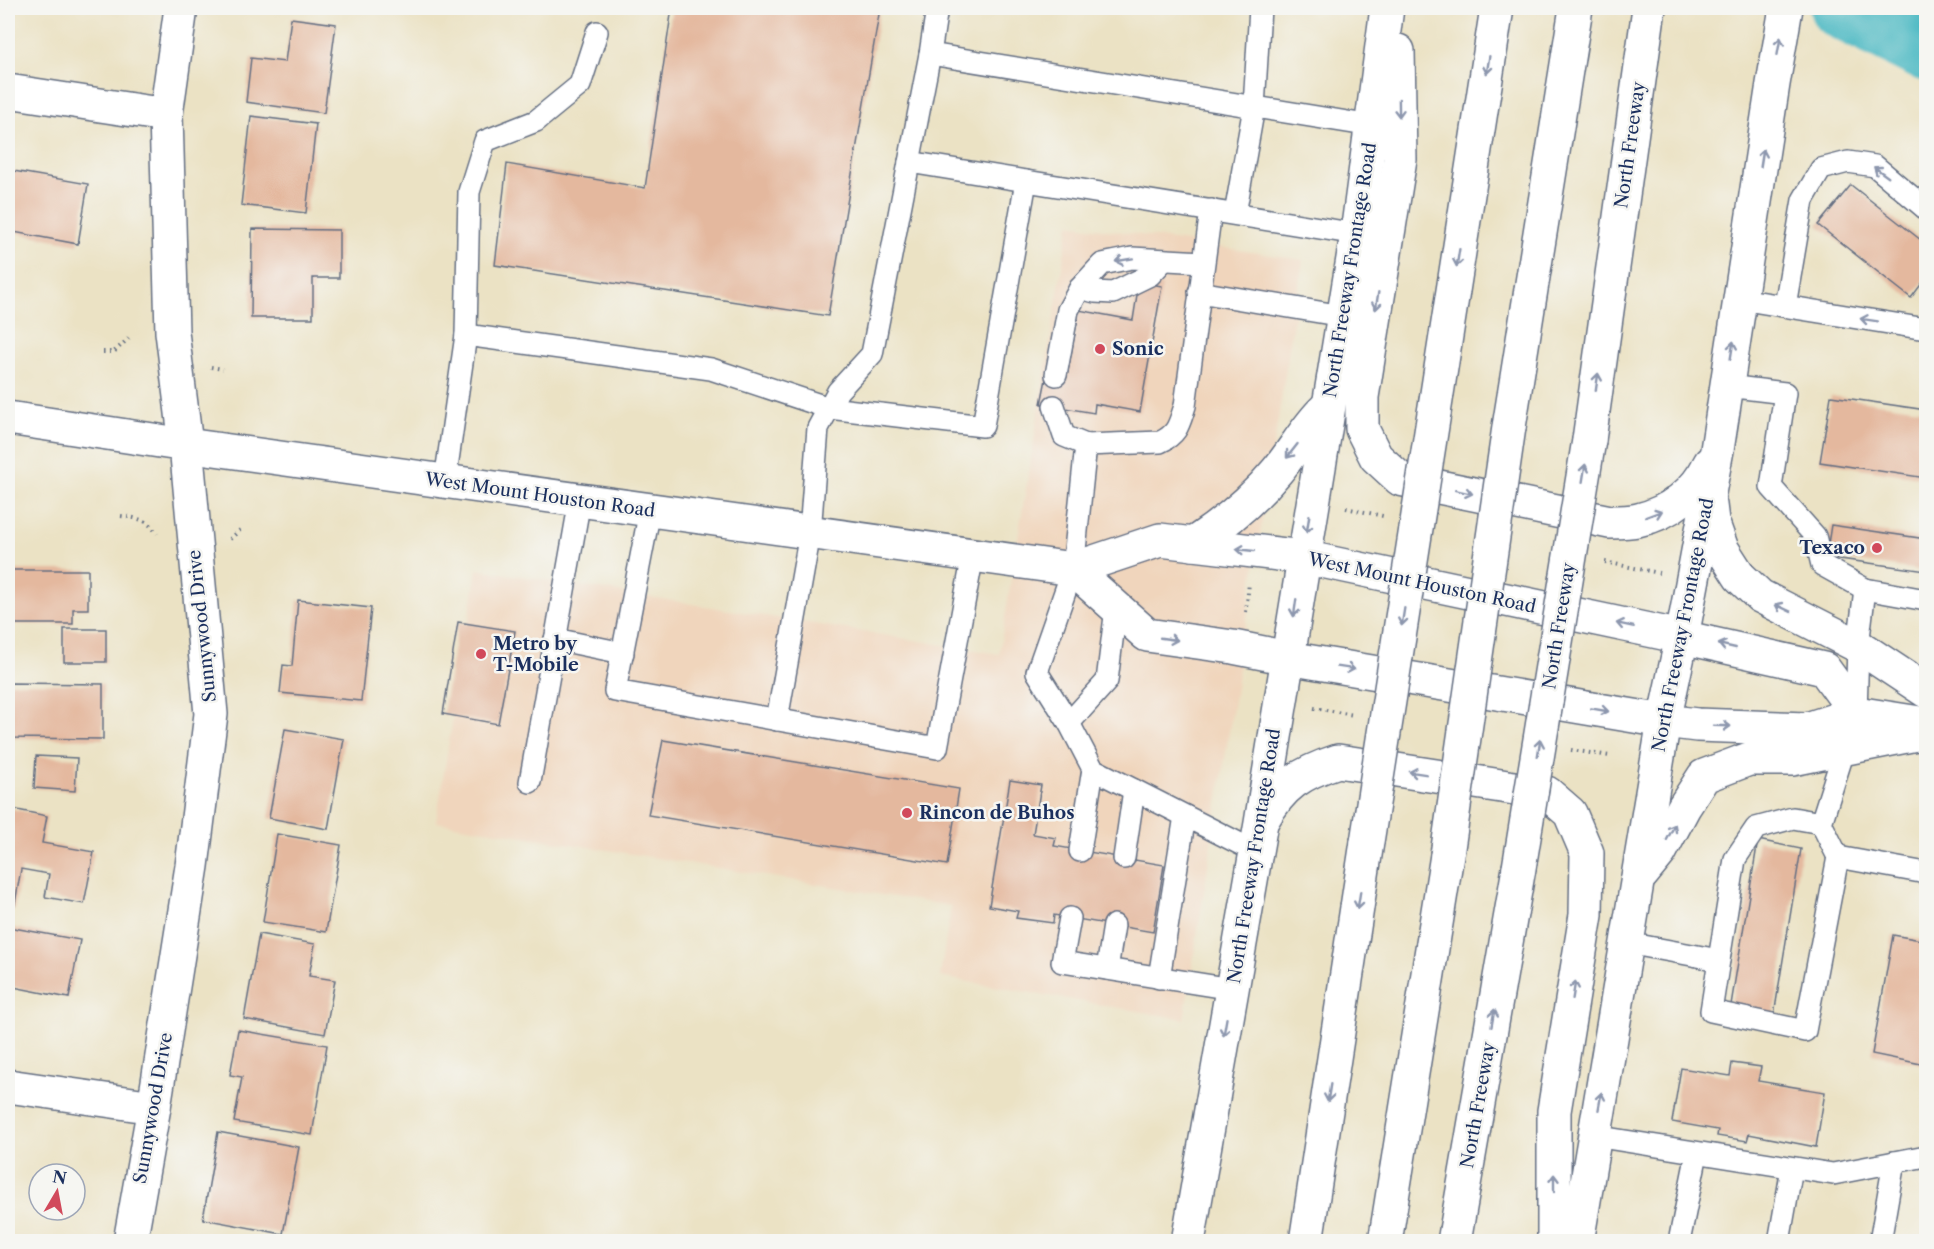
<svg xmlns="http://www.w3.org/2000/svg" width="1934" height="1249" viewBox="0 0 1934 1249" font-family="'Libre Caslon Text',serif">
	<style>
		.built { fill: #f0d5bc }
		.lines { fill: none; stroke-linecap: round; stroke-linejoin: round }
		.river { stroke: #49b8c2; stroke-width: 63 }
		.building { fill: #e4b89e }
		.service-casing { stroke: #646e82; stroke-width: 24 }
		.minor-casing { stroke: #646e82; stroke-width: 36 }
		.secondary-casing { stroke: #646e82; stroke-width: 36 }
		.primary-casing { stroke: #646e82; stroke-width: 36 }
		.motorway-casing { stroke: #646e82; stroke-width: 36 }
		.path { stroke: #646e82; stroke-width: 4; stroke-dasharray: 1.5 4.5; stroke-linecap: butt }
		.service { stroke: #fff; stroke-width: 21 }
		.minor { stroke: #fff; stroke-width: 33 }
		.secondary { stroke: #fff; stroke-width: 33 }
		.primary { stroke: #fff; stroke-width: 33 }
		.motorway { stroke: #fff; stroke-width: 33 }
		.motorway-bridge-casing { stroke: #646e82; stroke-width: 36; stroke-linecap: butt }
		.motorway-bridge { stroke: #fff; stroke-width: 33 }
		.oneway { stroke: #8d97ae }
		.poi-dot { fill: #d1495b; stroke: #f6f6f2; stroke-width: 2 }
		.labels { text-anchor: middle; dominant-baseline: central; stroke-width: 5; stroke-linejoin: round; paint-order: stroke }
		.street-label { font-size: 18px; fill: #1b2f5e; stroke: #f6f6f2 }
		.poi-label { font-size: 18px; font-weight: bold; fill: #1b2f5e; stroke: #f6f6f2; text-anchor: start }
	</style>
	<rect width="100%" height="100%" fill="#f6f6f2"/>
	<filter id="ink" filterUnits="userSpaceOnUse"><feTurbulence type="fractalNoise" baseFrequency=".0167" numOctaves="2"/><feDisplacementMap in="SourceGraphic" scale="12" xChannelSelector="R" yChannelSelector="G"/><feConvolveMatrix kernelMatrix="1 2 1 2 8 2 1 2 1" color-interpolation-filters="sRGB"/></filter>
	<filter id="wash" filterUnits="userSpaceOnUse"><feTurbulence type="fractalNoise" baseFrequency=".008" numOctaves="4" result="noise"/><feDisplacementMap in="SourceGraphic" scale="24" xChannelSelector="R" yChannelSelector="G"/><feGaussianBlur stdDeviation="1.35" result="paint"/><feColorMatrix in="noise" values="0 0 0 0 0 0 0 0 0 0 0 0 0 0 0 0 0 1.4 0 .05"/><feComposite in="paint" operator="in"/></filter>
	<g filter="url(#wash)">
		<rect width="100%" height="100%" fill="#ebe2c4"/>
		<!-- built -->
		<path class="built" d="M 1069,224 L 1303,260 L 1184,1019 L 940,977 L 951,906 L 436,822 L 477,569 L 999,654 Z"/>
		<g class="lines">
			<!-- river -->
			<path class="river" d="M 1841,8 L 1926,50"/>
		</g>
		<g id="blocks">
			<!-- building -->
			<g class="building">
				<path d="M 85,8 L 101,8 L 101,11 Z"/>
				<path d="M 672,8 L 880,8 L 828,316 L 495,265 L 507,164 L 645,188 Z"/>
				<path d="M 291,18 L 336,24 L 324,113 L 246,102 L 251,58 L 285,62 Z"/>
				<path d="M 251,116 L 316,124 L 306,213 L 241,205 Z"/>
				<path d="M 8,170 L 88,184 L 78,244 L 8,231 Z"/>
				<path d="M 1851,185 L 1926,244 L 1926,278 L 1911,298 L 1818,225 Z"/>
				<path d="M 252,229 L 339,230 L 339,278 L 313,278 L 313,318 L 251,318 Z"/>
				<path d="M 1139,282 L 1162,286 L 1140,412 L 1095,404 L 1094,413 L 1041,404 L 1047,374 L 1067,377 L 1079,310 L 1133,320 Z"/>
				<path d="M 1831,396 L 1926,410 L 1926,478 L 1820,462 Z"/>
				<path d="M 1831,525 L 1926,539 L 1926,571 L 1826,557 Z"/>
				<path d="M 8,570 L 88,570 L 88,609 L 73,609 L 73,624 L 8,624 Z"/>
				<path d="M 298,600 L 371,608 L 361,701 L 280,693 L 283,665 L 292,666 Z"/>
				<path d="M 458,622 L 515,631 L 498,724 L 443,714 Z"/>
				<rect x="64" y="629" width="42" height="33"/>
				<path d="M 8,683 L 103,684 L 103,739 L 8,738 Z"/>
				<path d="M 285,729 L 344,739 L 328,829 L 269,818 Z"/>
				<path d="M 663,740 L 959,789 L 947,865 L 648,815 Z"/>
				<path d="M 36,756 L 77,758 L 75,791 L 34,788 Z"/>
				<path d="M 1010,780 L 1041,785 L 1033,834 L 1056,838 L 1054,846 L 1164,865 L 1153,932 L 1054,915 L 1053,923 L 1016,918 L 1018,911 L 989,906 Z"/>
				<path d="M 8,808 L 47,816 L 42,843 L 94,852 L 84,904 L 45,897 L 49,874 L 21,869 L 14,909 L 8,908 Z"/>
				<path d="M 277,834 L 341,845 L 326,932 L 263,922 Z"/>
				<path d="M 1758,840 L 1801,849 L 1773,1021 L 1730,1011 Z"/>
				<path d="M 8,927 L 80,940 L 69,998 L 8,986 Z"/>
				<path d="M 259,934 L 315,944 L 309,976 L 335,980 L 325,1034 L 244,1019 Z"/>
				<path d="M 1893,935 L 1926,941 L 1926,1065 L 1872,1054 Z"/>
				<path d="M 238,1030 L 327,1045 L 312,1135 L 234,1122 L 242,1077 L 230,1075 Z"/>
				<path d="M 1732,1063 L 1761,1067 L 1758,1081 L 1825,1092 L 1816,1147 L 1749,1134 L 1747,1141 L 1717,1136 L 1718,1130 L 1672,1122 L 1681,1068 L 1730,1076 Z"/>
				<path d="M 218,1132 L 299,1147 L 283,1234 L 203,1219 Z"/>
			</g>
		</g>
	</g>
	<g filter="url(#ink)">
		<use href="#blocks" fill-opacity="0" stroke="#646e82" stroke-width="1.5"/>
		<g class="lines">
			<!-- service casing -->
			<g class="service-casing">
				<g id="service">
					<path d="M 937,8 L 930,54 L 1372,126"/>
					<path d="M 909,162 L 1026,181"/>
					<path d="M 1211,210 L 1185,406 C 1179,424 1178,434 1160,442 L 1086,445 L 1073,569 L 1037,672 L 1069,723 L 1093,769 L 1256,852"/>
					<path d="M 1235,214 L 1254,107 L 1260,8"/>
					<path d="M 1080,288 L 1095,292 L 1113,293 L 1150,275 L 1164,260"/>
					<path d="M 1199,292 L 1343,316"/>
					<path d="M 1740,299 L 1926,329"/>
					<path d="M 1785,306 L 1803,200 L 1821,169 L 1848,162 L 1875,166 L 1926,209"/>
					<path d="M 466,335 L 469,192 L 485,141 L 536,121 L 580,85 L 597,32"/>
					<path d="M 1056,375 L 1068,310 L 1080,288 L 1102,264 L 1132,258 L 1203,262"/>
					<path d="M 1727,386 L 1785,393 L 1771,487 L 1815,536 L 1822,565 L 1865,589 L 1926,600"/>
					<path d="M 1054,406 L 1064,436 L 1086,445"/>
					<path d="M 445,481 L 466,335 L 711,369 L 829,408 L 983,426 L 1026,181 L 1357,234"/>
					<path d="M 650,510 L 615,691 L 937,748 L 973,555"/>
					<path d="M 555,639 L 623,653"/>
					<path d="M 777,720 L 810,533 L 818,428 L 838,391 L 872,354 L 930,54"/>
					<path d="M 1069,723 L 1107,681 L 1116,608"/>
					<path d="M 530,782 L 580,500"/>
					<path d="M 1821,823 L 1838,857"/>
					<path d="M 1080,851 L 1093,769"/>
					<path d="M 1124,858 L 1134,790"/>
					<path d="M 1070,918 L 1062,962 L 1232,989"/>
					<path d="M 1627,943 L 1719,960 L 1711,1011 L 1805,1031 L 1838,857 L 1926,873"/>
					<path d="M 1719,960 L 1735,859 L 1756,828 L 1793,818 L 1821,823 L 1856,713 L 1858,646 L 1865,589"/>
					<path d="M 1107,969 L 1114,925"/>
					<path d="M 1159,978 L 1185,816"/>
					<path d="M 1594,1136 L 1833,1174 L 1926,1156"/>
					<path d="M 1679,1242 L 1697,1153"/>
					<path d="M 1779,1242 L 1792,1168"/>
					<path d="M 1880,1242 L 1894,1162"/>
				</g>
			</g>
			<!-- minor casing -->
			<g class="minor-casing">
				<g id="minor">
					<path d="M 8,91 L 166,115"/>
					<path d="M 8,1086 L 154,1107"/>
					<path d="M 130,1242 L 154,1107 L 192,866 L 211,714 L 186,445 L 172,332 L 166,115 L 181,8"/>
				</g>
			</g>
			<!-- secondary casing -->
			<g class="secondary-casing">
				<g id="secondary">
					<path d="M 1398,51 L 1400,159 L 1362,397 L 1362,429 L 1376,457 L 1400,479 L 1610,522 C 1619,522 1629,522 1638,520 C 1670,513 1696,492 1710,463"/>
					<path d="M 1710,505 L 1712,521 L 1722,549 L 1740,577 L 1760,596 L 1858,646 L 1926,691"/>
					<path d="M 1193,544 C 1225,523 1253,500 1277,471 C 1294,451 1306,427 1325,409"/>
					<path d="M 1682,637 L 1824,669 L 1856,713"/>
					<path d="M 1664,721 L 1697,725 L 1807,729 L 1856,713 L 1926,724"/>
					<path d="M 1263,819 C 1282,785 1301,773 1338,761 L 1547,793 L 1570,813 L 1587,853 L 1586,915 L 1554,1111 L 1554,1242"/>
					<path d="M 1642,874 L 1660,852 L 1684,807 L 1704,776 L 1749,759 L 1792,759 L 1926,732"/>
					<path d="M 1188,1242 L 1261,823 L 1357,234 L 1387,8"/>
					<path d="M 1577,1242 L 1664,721 L 1682,637 L 1717,450 L 1773,84 L 1786,8"/>
				</g>
			</g>
			<!-- primary casing -->
			<g class="primary-casing">
				<g id="primary">
					<path d="M 8,418 L 186,445 L 1073,569 L 1160,540 L 1303,557 L 1682,637"/>
					<path d="M 1073,569 L 1147,635 L 1233,647 L 1288,658 L 1664,721"/>
				</g>
			</g>
			<!-- motorway casing -->
			<g class="motorway-casing">
				<g id="motorway">
					<path d="M 1434,413 L 1497,8"/>
					<path d="M 1509,427 L 1576,8"/>
					<path d="M 1589,440 L 1649,8"/>
					<path d="M 1306,1242 L 1367,842"/>
					<path d="M 1385,1242 L 1447,855"/>
					<path d="M 1454,1242 L 1519,868"/>
				</g>
			</g>
			<!-- path -->
			<g class="path">
				<path d="M 103,352 L 114,352 L 129,338"/>
				<path d="M 211,367 L 223,369"/>
				<path d="M 1346,508 L 1383,516"/>
				<path d="M 121,516 C 137,518 148,519 157,534"/>
				<path d="M 230,539 L 240,530"/>
				<path d="M 1605,562 L 1659,573"/>
				<path d="M 1246,612 L 1249,583"/>
				<path d="M 1314,708 L 1354,715"/>
				<path d="M 1571,750 L 1610,756"/>
			</g>
			<!-- service -->
			<use href="#service" class="service"/>
			<!-- minor -->
			<use href="#minor" class="minor"/>
			<!-- secondary -->
			<use href="#secondary" class="secondary"/>
			<!-- primary -->
			<use href="#primary" class="primary"/>
			<!-- motorway -->
			<use href="#motorway" class="motorway"/>
			<!-- motorway-bridge casing -->
			<g class="motorway-bridge-casing">
				<g id="motorway-bridge">
					<path d="M 1367,842 L 1434,413"/>
					<path d="M 1447,855 L 1509,427"/>
					<path d="M 1519,868 L 1589,440"/>
				</g>
			</g>
			<!-- motorway-bridge -->
			<use href="#motorway-bridge" class="motorway-bridge"/>
		</g>
		<!-- one-way arrows -->
		<defs><path id="oneway-shaft" d="M-6 0H5M1.5-3L5.5 0L1.5 3" fill="none" stroke-width="1.6" stroke-linecap="round" stroke-linejoin="round" transform="scale(1.5)"/></defs>
		<g class="oneway">
			<use href="#oneway-shaft" transform="translate(1779 46) rotate(-80)"/>
			<use href="#oneway-shaft" transform="translate(1488 65) rotate(99)"/>
			<use href="#oneway-shaft" transform="translate(1399 108) rotate(89)"/>
			<use href="#oneway-shaft" transform="translate(1762 158) rotate(-81)"/>
			<use href="#oneway-shaft" transform="translate(1881 172) rotate(-144)"/>
			<use href="#oneway-shaft" transform="translate(1458 258) rotate(99)"/>
			<use href="#oneway-shaft" transform="translate(1124 260) rotate(170)"/>
			<use href="#oneway-shaft" transform="translate(1377 301) rotate(99)"/>
			<use href="#oneway-shaft" transform="translate(1869 320) rotate(-171)"/>
			<use href="#oneway-shaft" transform="translate(1732 350) rotate(-81)"/>
			<use href="#oneway-shaft" transform="translate(1597 382) rotate(-82)"/>
			<use href="#oneway-shaft" transform="translate(1292 451) rotate(128)"/>
			<use href="#oneway-shaft" transform="translate(1584 473) rotate(-81)"/>
			<use href="#oneway-shaft" transform="translate(1464 492) rotate(12)"/>
			<use href="#oneway-shaft" transform="translate(1654 514) rotate(-20)"/>
			<use href="#oneway-shaft" transform="translate(1308 524) rotate(99)"/>
			<use href="#oneway-shaft" transform="translate(1245 550) rotate(-174)"/>
			<use href="#oneway-shaft" transform="translate(1295 608) rotate(98)"/>
			<use href="#oneway-shaft" transform="translate(1783 608) rotate(-154)"/>
			<use href="#oneway-shaft" transform="translate(1403 617) rotate(99)"/>
			<use href="#oneway-shaft" transform="translate(1625 625) rotate(-168)"/>
			<use href="#oneway-shaft" transform="translate(1169 639) rotate(8)"/>
			<use href="#oneway-shaft" transform="translate(1727 646) rotate(-167)"/>
			<use href="#oneway-shaft" transform="translate(1346 668) rotate(9)"/>
			<use href="#oneway-shaft" transform="translate(1600 710) rotate(10)"/>
			<use href="#oneway-shaft" transform="translate(1722 726) rotate(2)"/>
			<use href="#oneway-shaft" transform="translate(1539 748) rotate(-81)"/>
			<use href="#oneway-shaft" transform="translate(1418 773) rotate(-171)"/>
			<use href="#oneway-shaft" transform="translate(1671 832) rotate(-62)"/>
			<use href="#oneway-shaft" transform="translate(1359 900) rotate(99)"/>
			<use href="#oneway-shaft" transform="translate(1574 990) rotate(-81)"/>
			<use href="#oneway-shaft" transform="translate(1493 1018) rotate(-80)"/>
			<use href="#oneway-shaft" transform="translate(1225 1027) rotate(100)"/>
			<use href="#oneway-shaft" transform="translate(1329 1093) rotate(99)"/>
			<use href="#oneway-shaft" transform="translate(1600 1101) rotate(-80)"/>
			<use href="#oneway-shaft" transform="translate(1554 1183) rotate(-90)"/>
		</g>
	</g>
	<!-- markers -->
	<g class="poi-dot">
		<circle cx="1100" cy="349" r="6"/>
		<circle cx="1877" cy="548" r="6"/>
		<circle cx="481" cy="654" r="6"/>
		<circle cx="907" cy="813" r="6"/>
	</g>
	<g class="labels">
		<!-- street labels -->
		<g class="street-label">
			<text transform="translate(1630 145) rotate(-82)">North Freeway</text>
			<text transform="translate(1350 270) rotate(-81)">North Freeway Frontage Road</text>
			<text transform="translate(540 495) rotate(8)">West Mount Houston Road</text>
			<text transform="translate(1422 583) rotate(12)">West Mount Houston Road</text>
			<text transform="translate(1683 625) rotate(-79)">North Freeway Frontage Road</text>
			<text transform="translate(202 626) rotate(-96)">Sunnywood Drive</text>
			<text transform="translate(1559 626) rotate(-81)">North Freeway</text>
			<text transform="translate(1254 856) rotate(-81)">North Freeway Frontage Road</text>
			<text transform="translate(1478 1105) rotate(-80)">North Freeway</text>
			<text transform="translate(153 1108) rotate(-80)">Sunnywood Drive</text>
		</g>
		<!-- poi labels -->
		<g class="poi-label">
			<text x="1112" y="349">Sonic</text>
			<text x="1865" y="548" text-anchor="end">Texaco</text>
			<text x="493" y="644">Metro by<tspan x="493" dy="21">T-Mobile</tspan></text>
			<text x="919" y="813">Rincon de Buhos</text>
		</g>
	</g>
	<!-- margin -->
	<rect width="1934" height="1249" fill="none" stroke="#f6f6f2" stroke-width="30"/>
	<!-- north arrow -->
	<g transform="translate(57 1192) rotate(10)"><circle r="28" fill="#f6f6f2" stroke="#9ea6b7" stroke-width="1.5"/>
	<path d="M0-4.5L10 22L0 15L-10 22Z" fill="#d1495b"/>
	<text y="-9" font-size="16" font-weight="bold" text-anchor="middle" fill="#1b2f5e">N</text>
	</g>
</svg>
